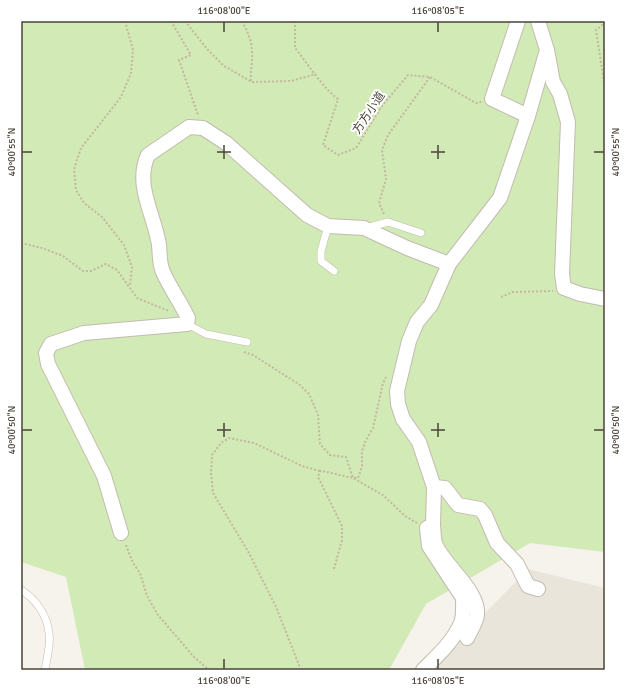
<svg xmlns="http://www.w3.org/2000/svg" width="626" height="691" viewBox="0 0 626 691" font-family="Signika,'Noto Sans SC',sans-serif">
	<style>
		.residential { fill: #eae5da }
		.green { fill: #d2eab5 }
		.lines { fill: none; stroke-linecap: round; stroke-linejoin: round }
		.service-casing { stroke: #c2bbae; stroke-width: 8 }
		.minor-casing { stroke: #c2bbae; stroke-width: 16 }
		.path { stroke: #c4b79f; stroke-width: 2; stroke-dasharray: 2 2; stroke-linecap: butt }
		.service { stroke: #fff; stroke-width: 7 }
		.minor { stroke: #fff; stroke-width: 14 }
		.ticks { fill: none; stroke: #4b4439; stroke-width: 1.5 }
		.labels { text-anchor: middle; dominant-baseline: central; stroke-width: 4; stroke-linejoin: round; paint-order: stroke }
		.street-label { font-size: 12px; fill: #4b4439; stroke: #fff }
		.neatline { fill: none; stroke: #4b4439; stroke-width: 1.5 }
		.ticks-label { font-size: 10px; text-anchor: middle; fill: #4b4439 }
	</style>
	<rect width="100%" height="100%" fill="#f6f3ec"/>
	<!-- residential -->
	<path class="residential" d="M 528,569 L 605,588 L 605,670 L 430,670 Z"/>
	<!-- green -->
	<path class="green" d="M 21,21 L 605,21 L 605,552 L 530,543 L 426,604 L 389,670 L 85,670 L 66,577 L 21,562 Z"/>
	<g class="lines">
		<!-- service casing -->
		<g class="service-casing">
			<g id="service">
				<path d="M 328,226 L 321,251 L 321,261 L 334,271"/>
				<path d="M 366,228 L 388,222 L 421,233"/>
				<path d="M 187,324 L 206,334 L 247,342"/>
				<path d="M 21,590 C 36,599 47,615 49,633 C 51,644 47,658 45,670"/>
			</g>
		</g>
		<!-- minor casing -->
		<g class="minor-casing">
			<g id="minor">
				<path d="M 518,21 L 492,99 L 528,116"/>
				<path d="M 547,50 L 553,82 L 560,94 L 568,122 L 562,274 L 564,288 L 580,294 L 605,299"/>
				<path d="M 449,264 L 500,198 L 528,116 L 547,50 L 538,21"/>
				<path d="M 433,525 L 434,487 L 445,488 L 458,505 L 480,509 L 485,515 L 497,543 L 517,564 L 528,586 L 538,589"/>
				<path d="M 121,533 L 104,476 L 48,364 L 46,353 L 51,344 L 84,333 L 187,324 L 188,318 C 181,303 170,288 163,272 C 159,263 160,254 159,245 C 155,216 134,185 148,155 L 189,127 L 203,128 L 226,143 L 307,215 L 328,226 L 364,228 L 407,248 L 449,264 L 431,305 L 417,322 L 409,341 L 397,391 L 398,404 L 403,419 L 419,442 L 434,487"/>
				<path d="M 423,670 C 437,656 453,642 461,623 C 464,616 463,605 463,598 L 429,546 L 427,528 L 433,525 C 434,531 433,540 436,546 C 446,567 480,592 477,615 C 476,623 470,631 467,638"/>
			</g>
		</g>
		<!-- path -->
		<g class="path">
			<path d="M 125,21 L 133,50 L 131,73 L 121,97 L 81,148 L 74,169 L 76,190 L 84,203 L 102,217 L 124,245 L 132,267 L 130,285"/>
			<path d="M 171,21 L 191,55 L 179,60 L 198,115"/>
			<path d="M 185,21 L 208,50 L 224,66 L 252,82 L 291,81 L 316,74"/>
			<path d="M 242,21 C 247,31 252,40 252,52 C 253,62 250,71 251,82"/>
			<path d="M 295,21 L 295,48 C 308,64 322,87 338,99 L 323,145 L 338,155 L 356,148 L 382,106 L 408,75 L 430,77 L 476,103 L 481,102"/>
			<path d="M 605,29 L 602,25 L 596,30 L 605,89"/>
			<path d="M 384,214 L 379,203 L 386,179 L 382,150 L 388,135 L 430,77"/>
			<path d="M 21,243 L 42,248 L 63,256 L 83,271 L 91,271 L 106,264 L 117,270 L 137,298 L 169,311"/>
			<path d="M 501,297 L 513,292 L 553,291"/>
			<path d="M 244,352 L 253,355 L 300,385 L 309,394 L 318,415 L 320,444 L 330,455 L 346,457 L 353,478 L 383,495 L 405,516 L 417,523"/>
			<path d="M 126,545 L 133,563 L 140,573 L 147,596 L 158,615 L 194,657 L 209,670"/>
			<path d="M 334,569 L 342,540 L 342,526 L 318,477 L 320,471 C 334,472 345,478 358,478 L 362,466 L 362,451 L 365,442 L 373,428 L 383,383 L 386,377"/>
			<path d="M 301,670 L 276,607 L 249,553 L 213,493 L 211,473 L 212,455 L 221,443 L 229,438 L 254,443 L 302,466 L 320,471"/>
		</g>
		<!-- service -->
		<use href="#service" class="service"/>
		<!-- minor -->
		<use href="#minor" class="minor"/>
	</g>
	<!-- ticks -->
	<path class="ticks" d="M 224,22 L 224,32M 438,22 L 438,32M 224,145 L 224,159M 438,145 L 438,159M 22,152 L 32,152M 217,152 L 231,152M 431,152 L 445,152M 594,152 L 604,152M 224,423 L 224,437M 438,423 L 438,437M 22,430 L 32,430M 217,430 L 231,430M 431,430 L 445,430M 594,430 L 604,430M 224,659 L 224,669M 438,659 L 438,669"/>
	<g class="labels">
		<!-- street labels -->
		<g class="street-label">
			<text transform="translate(369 113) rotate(-56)">方方小道</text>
		</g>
	</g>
	<!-- border -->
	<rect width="626" height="691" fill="none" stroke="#ffffff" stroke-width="44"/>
	<rect x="22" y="22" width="582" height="647" class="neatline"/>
	<g class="ticks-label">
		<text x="224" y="14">116°08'00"E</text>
		<text x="438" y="14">116°08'05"E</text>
		<text transform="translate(11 152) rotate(-90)" y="4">40°00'55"N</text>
		<text transform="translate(615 152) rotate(-90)" y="4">40°00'55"N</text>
		<text transform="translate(11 430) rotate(-90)" y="4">40°00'50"N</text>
		<text transform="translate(615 430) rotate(-90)" y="4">40°00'50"N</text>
		<text x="224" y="684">116°08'00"E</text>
		<text x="438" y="684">116°08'05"E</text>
	</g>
</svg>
